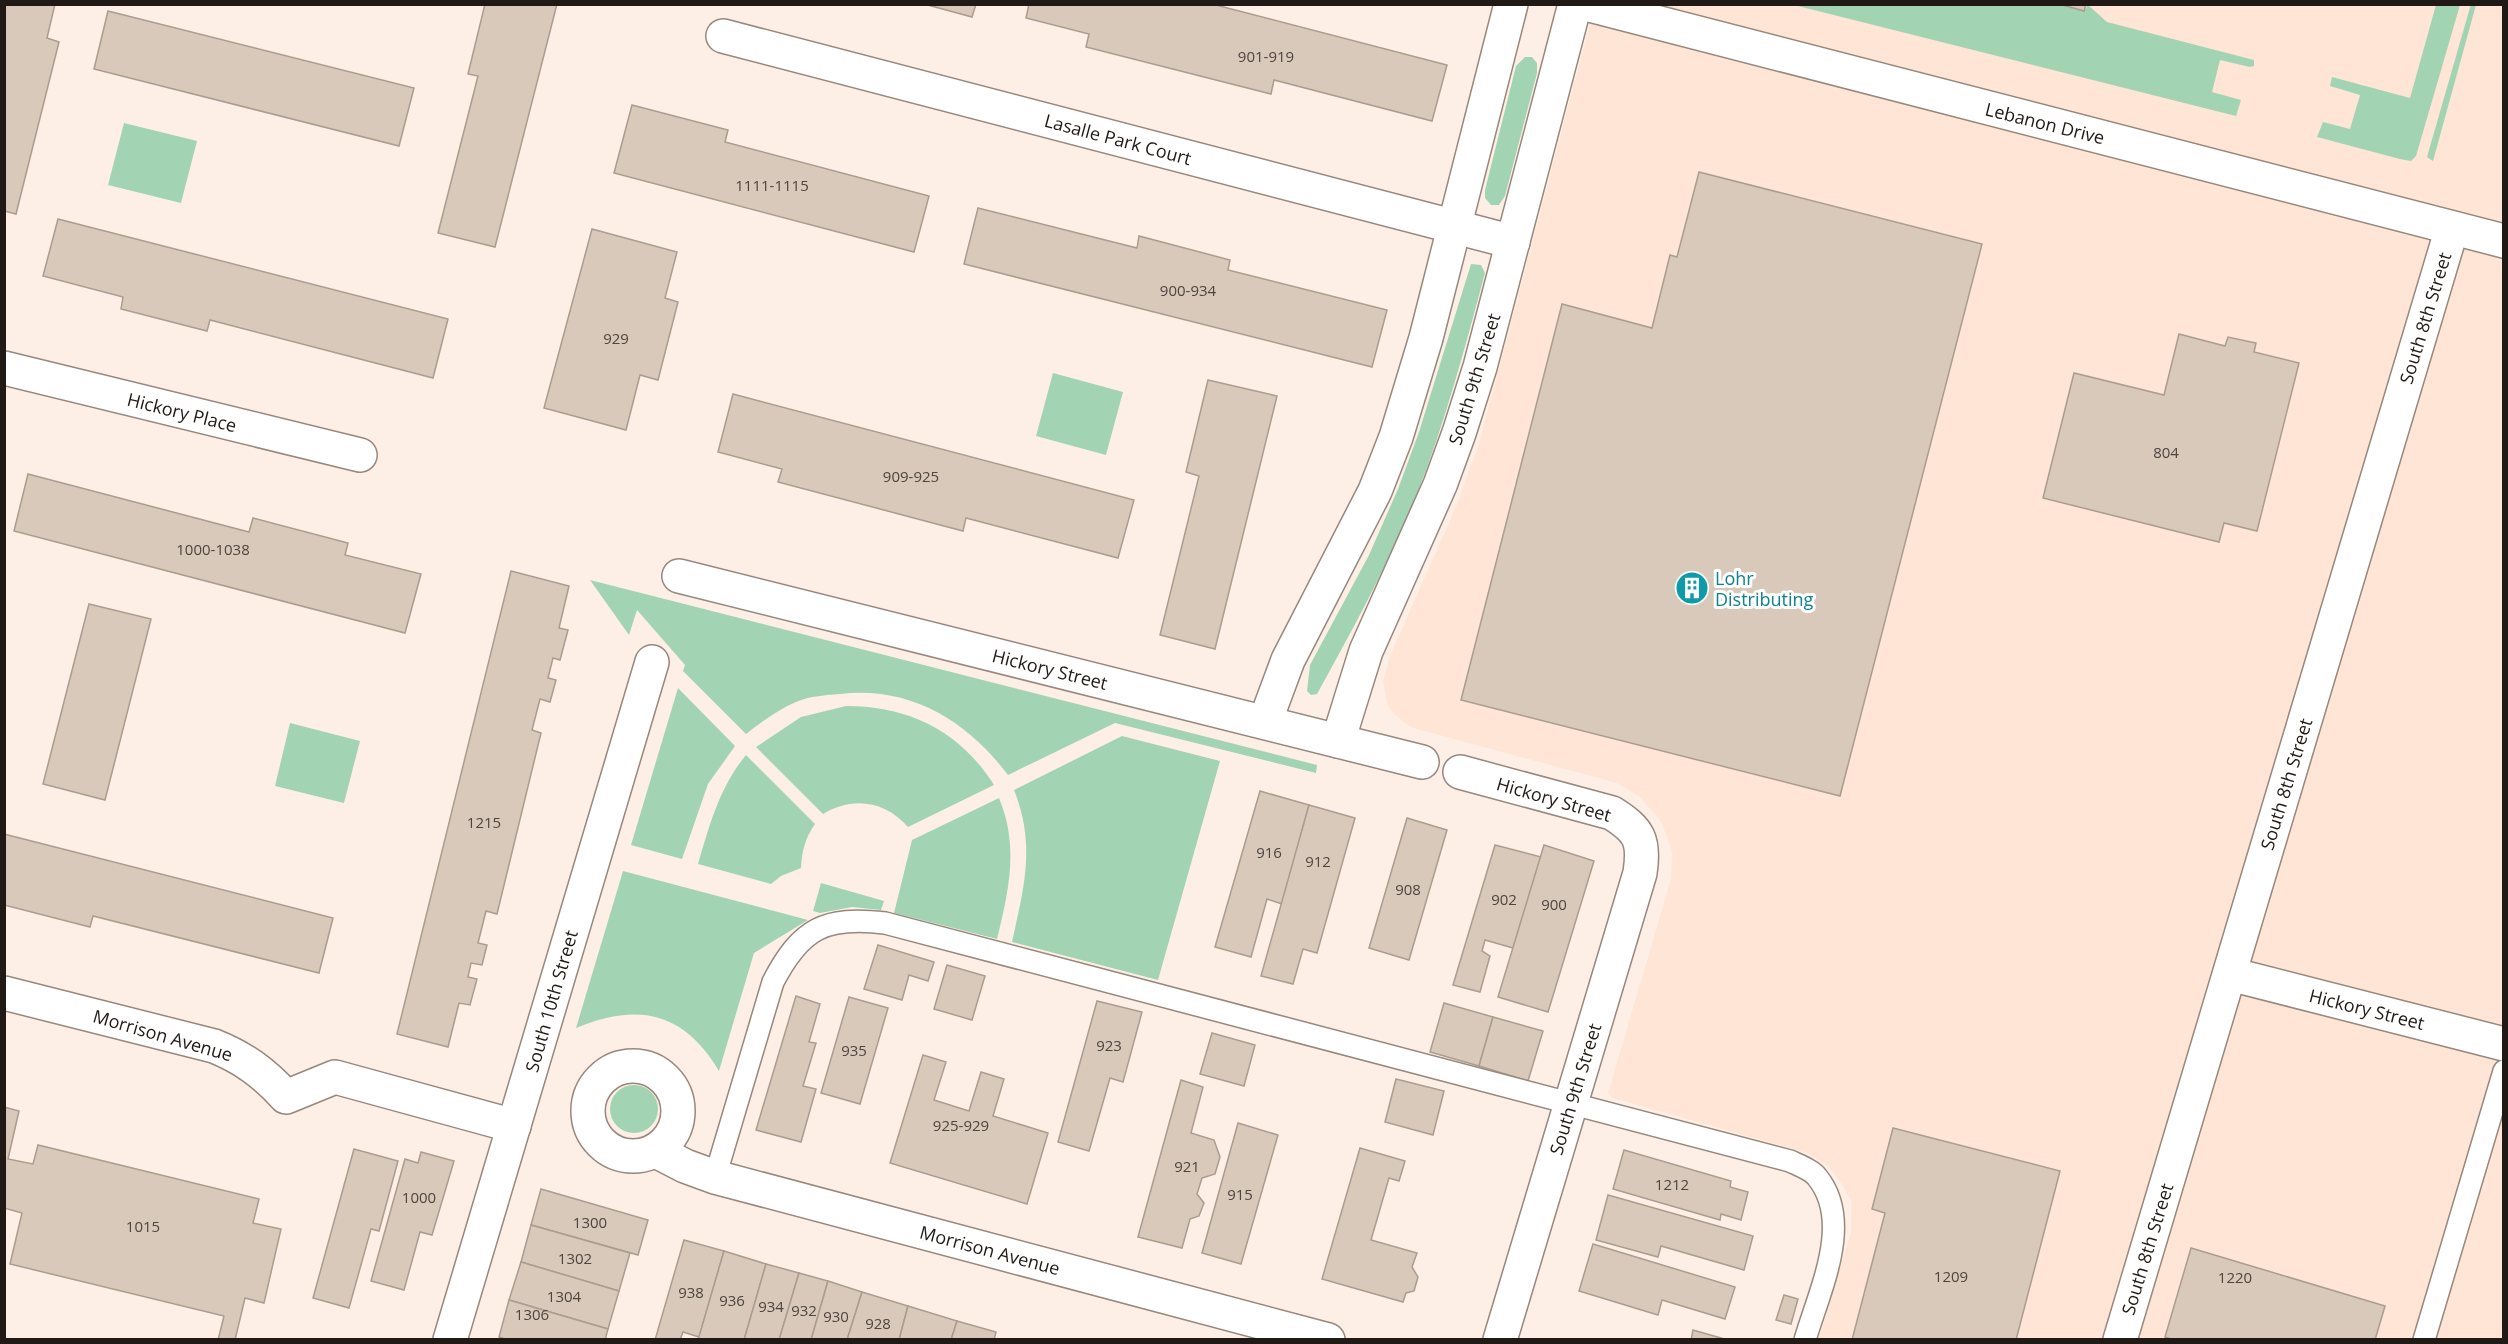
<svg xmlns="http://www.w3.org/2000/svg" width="2508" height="1344" viewBox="0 0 2508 1344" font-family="'Open Sans',sans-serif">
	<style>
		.built { fill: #fee5d5 }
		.green { fill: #a2d4b4 }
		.building { fill: #d8c9bb; stroke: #aa9c8f; stroke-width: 1.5 }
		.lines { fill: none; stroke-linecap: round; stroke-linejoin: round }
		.lane-casing { stroke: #97877d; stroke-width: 24 }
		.street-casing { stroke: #97877d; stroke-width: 36 }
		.lane { stroke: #fff; stroke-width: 21 }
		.street { stroke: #fff; stroke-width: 33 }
		.labels { text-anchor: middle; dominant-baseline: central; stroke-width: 6; stroke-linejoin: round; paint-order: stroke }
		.number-label { font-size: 15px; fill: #4e453f }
		.street-label { font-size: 18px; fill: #201916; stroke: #fff }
		.culture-label { font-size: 18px; fill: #0d838f; stroke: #fff; text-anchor: start }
	</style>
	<rect width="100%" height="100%" fill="#feefe6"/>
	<!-- built -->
	<path class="built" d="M 1595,5 L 2503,5 L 2503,1339 L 1819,1339 L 1851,1232 L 1851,1201 L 1841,1182 L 1828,1166 L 1807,1153 L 1613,1098 L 1608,1093 L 1671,879 L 1672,852 L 1662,823 L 1640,797 L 1617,783 L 1410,727 L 1392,712 L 1387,703 L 1383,682 L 1390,656 L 1456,507 L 1478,447 Z"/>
	<!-- green -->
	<g class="green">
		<path d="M 2059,4 L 2084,11 L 2088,5 L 2107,22 L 2254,60 L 2254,66 L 2250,67 L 2220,60 L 2212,92 L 2241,100 L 2236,116 L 1794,5 Z"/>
		<path d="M 2471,4 L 2476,5 L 2433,161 L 2427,157 Z"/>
		<path d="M 2436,5 L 2460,5 L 2416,156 L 2411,161 L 2400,159 L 2317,137 L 2323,122 L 2350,129 L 2360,95 L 2330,86 L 2332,77 L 2410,98 Z"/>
		<path d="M 1525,57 L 1532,57 L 1537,63 L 1537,73 L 1505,196 L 1499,205 L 1491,205 L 1485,198 L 1485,190 L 1516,66 Z"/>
		<path d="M 124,123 L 197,141 L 181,203 L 108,185 Z"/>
		<path d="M 1471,264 L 1481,265 L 1485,273 C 1465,348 1445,422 1417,494 C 1389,563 1353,629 1317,694 L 1311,695 L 1307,691 L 1310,665 L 1369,555 L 1398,489 L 1419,432 Z"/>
		<path d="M 1053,373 L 1123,392 L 1106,455 L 1036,436 Z"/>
		<path d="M 590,580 L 1317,765 L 1316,773 L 1115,723 L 1008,775 C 967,721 911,686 840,694 C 826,695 810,696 796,702 C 777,710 762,722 746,734 L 683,671 L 685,665 L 637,610 L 629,635 Z"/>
		<path d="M 678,688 L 735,746 L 708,784 L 682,859 L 631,845 Z"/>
		<path d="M 846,706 C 909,706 960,731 994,785 L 908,827 C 885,801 853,796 823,814 L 756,747 L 801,717 Z"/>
		<path d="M 290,723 L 360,741 L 344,803 L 275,786 Z"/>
		<path d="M 1122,736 L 1220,761 L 1158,980 L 1012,942 C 1024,886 1036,846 1014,790 Z"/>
		<path d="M 746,755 L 815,824 C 805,838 802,851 801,868 L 781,876 L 771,884 L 698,864 C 710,824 719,788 746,755 Z"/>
		<path d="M 999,798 C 1019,846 1009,890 997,939 L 894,913 L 912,840 Z"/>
		<path d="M 623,871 L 808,920 L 754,953 L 719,1071 C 684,1012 638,1002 576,1028 Z"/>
		<path d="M 821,883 L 884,901 L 881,910 L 852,907 L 820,913 L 813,911 Z"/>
		<circle cx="634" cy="1109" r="24"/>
	</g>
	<!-- building -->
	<g class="building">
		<path d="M 4,4 L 55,4 L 47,38 L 59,42 L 16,214 L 4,211 Z"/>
		<path d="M 485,4 L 557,4 L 495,247 L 438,233 L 478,76 L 468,74 Z"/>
		<path d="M 924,4 L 976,4 L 972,17 Z"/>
		<path d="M 1029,4 L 1212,4 L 1447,65 L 1432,121 L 1274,80 L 1271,94 L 1086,47 L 1089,34 L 1026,18 Z"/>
		<path d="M 2059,4 L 2086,4 L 2084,11 Z"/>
		<path d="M 108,11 L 414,88 L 399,146 L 94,69 Z"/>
		<path d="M 632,105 L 728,130 L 725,142 L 929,196 L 914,252 L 614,173 Z"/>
		<path d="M 1699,172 L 1982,244 L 1840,796 L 1461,700 L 1562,304 L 1652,328 L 1670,255 L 1677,257 Z"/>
		<path d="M 978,208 L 1137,248 L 1139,236 L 1230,260 L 1228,270 L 1387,310 L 1372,367 L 964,264 Z"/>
		<path d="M 58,219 L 448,319 L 433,378 L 210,320 L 207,331 L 121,309 L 123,297 L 43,276 Z"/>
		<path d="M 592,229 L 677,252 L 665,298 L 678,302 L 658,380 L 640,375 L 626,430 L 544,408 Z"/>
		<path d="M 2179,334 L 2225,346 L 2228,337 L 2256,343 L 2254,352 L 2299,363 L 2257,531 L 2224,523 L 2219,542 L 2043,498 L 2074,373 L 2164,395 Z"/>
		<path d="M 1208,380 L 1277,396 L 1215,649 L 1160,635 L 1199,476 L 1186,472 Z"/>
		<path d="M 733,394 L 1134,500 L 1118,558 L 966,518 L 963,531 L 778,482 L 782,469 L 718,452 Z"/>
		<path d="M 28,474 L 249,532 L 253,518 L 348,543 L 345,555 L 421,574 L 405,633 L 14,531 Z"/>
		<path d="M 511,571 L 569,586 L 559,628 L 568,630 L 560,660 L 553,658 L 548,678 L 556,680 L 550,702 L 540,699 L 532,730 L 541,733 L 497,914 L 486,911 L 478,943 L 487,945 L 482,965 L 471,963 L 468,977 L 477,979 L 470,1005 L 459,1003 L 448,1047 L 397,1034 Z"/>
		<path d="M 89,604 L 151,619 L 105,800 L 43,784 Z"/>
		<path d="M 1260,791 L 1309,805 L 1282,904 L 1267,899 L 1251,957 L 1215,947 Z"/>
		<path d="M 1309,805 L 1355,818 L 1317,953 L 1303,949 L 1293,984 L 1261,976 Z"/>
		<path d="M 1407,818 L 1447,830 L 1409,960 L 1369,948 Z"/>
		<path d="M 4,834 L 333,918 L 319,973 L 93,916 L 90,927 L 4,905 Z"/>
		<path d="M 1495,845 L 1541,857 L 1513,948 L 1485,940 L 1482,951 L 1490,956 L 1480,992 L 1453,985 Z"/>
		<path d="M 1544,845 L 1594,861 L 1548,1012 L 1498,997 Z"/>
		<path d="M 878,945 L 934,962 L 928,981 L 909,975 L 902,1000 L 864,989 Z"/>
		<path d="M 947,965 L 985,976 L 972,1020 L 934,1009 Z"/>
		<path d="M 796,996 L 820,1004 L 809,1042 L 816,1043 L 803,1086 L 816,1089 L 801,1142 L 756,1130 Z"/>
		<path d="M 849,997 L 888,1008 L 860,1104 L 821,1093 Z"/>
		<path d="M 1097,1001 L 1142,1012 L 1123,1082 L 1110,1078 L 1089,1151 L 1058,1142 Z"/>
		<path d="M 1444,1003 L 1493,1017 L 1479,1066 L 1430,1052 Z"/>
		<path d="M 1493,1017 L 1543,1031 L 1528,1081 L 1479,1066 Z"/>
		<path d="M 1212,1033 L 1255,1045 L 1244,1086 L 1200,1074 Z"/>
		<path d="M 923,1055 L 946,1062 L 934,1100 L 969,1111 L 981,1072 L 1004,1079 L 993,1116 L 1048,1133 L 1027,1204 L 890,1163 Z"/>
		<path d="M 1396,1079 L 1444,1091 L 1433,1135 L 1385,1122 Z"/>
		<path d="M 1181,1080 L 1203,1087 L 1191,1133 L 1214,1140 L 1220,1157 L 1215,1174 L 1202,1178 L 1197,1194 L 1204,1203 L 1199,1216 L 1190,1219 L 1182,1248 L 1138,1237 Z"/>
		<path d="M 4,1107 L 19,1111 L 8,1159 L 33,1164 L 38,1145 L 259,1199 L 253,1223 L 281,1229 L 264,1303 L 245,1298 L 235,1340 L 218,1340 L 224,1316 L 10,1264 L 22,1213 L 4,1208 Z"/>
		<path d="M 1238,1123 L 1278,1135 L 1241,1264 L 1202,1253 Z"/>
		<path d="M 1893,1128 L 2060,1171 L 2016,1340 L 1852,1340 L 1885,1213 L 1872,1209 Z"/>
		<path d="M 1360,1148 L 1405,1161 L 1399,1181 L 1389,1178 L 1371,1240 L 1417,1253 L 1412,1267 L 1418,1277 L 1414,1291 L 1406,1293 L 1403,1302 L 1322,1279 Z"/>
		<path d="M 354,1149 L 398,1161 L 379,1231 L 371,1229 L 349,1308 L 313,1298 Z"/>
		<path d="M 1624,1150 L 1731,1181 L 1730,1187 L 1748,1192 L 1741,1220 L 1721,1214 L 1720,1220 L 1613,1189 Z"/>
		<path d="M 421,1152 L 454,1161 L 432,1235 L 420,1232 L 404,1290 L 371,1281 L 405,1159 L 418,1163 Z"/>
		<path d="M 541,1189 L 648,1220 L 638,1255 L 531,1225 Z"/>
		<path d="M 1608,1195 L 1753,1236 L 1744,1270 L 1661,1246 L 1658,1257 L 1596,1240 Z"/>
		<path d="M 531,1225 L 630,1253 L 619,1291 L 521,1262 Z"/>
		<path d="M 684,1240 L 724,1251 L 699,1337 L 683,1332 L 680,1340 L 655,1340 Z"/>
		<path d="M 1593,1244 L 1735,1287 L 1725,1319 L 1662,1300 L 1658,1315 L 1579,1291 Z"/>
		<path d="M 2191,1248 L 2385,1306 L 2375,1340 L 2174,1340 L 2165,1337 Z"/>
		<path d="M 724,1251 L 766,1264 L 744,1340 L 698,1340 Z"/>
		<path d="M 521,1262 L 619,1291 L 608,1329 L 509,1300 Z"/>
		<path d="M 766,1264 L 799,1273 L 779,1340 L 744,1340 Z"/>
		<path d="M 799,1273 L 828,1281 L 811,1340 L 779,1340 Z"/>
		<path d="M 828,1281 L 862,1292 L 847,1340 L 811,1340 Z"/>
		<path d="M 862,1292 L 908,1306 L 899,1340 L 847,1340 Z"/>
		<path d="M 1784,1295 L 1798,1299 L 1791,1324 L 1776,1320 Z"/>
		<path d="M 509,1300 L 608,1329 L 605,1340 L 508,1340 L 499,1337 Z"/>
		<path d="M 908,1306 L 957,1321 L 951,1340 L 899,1340 Z"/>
		<path d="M 957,1321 L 996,1332 L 994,1340 L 951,1340 Z"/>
		<path d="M 1693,1330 L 1728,1340 L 1691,1340 Z"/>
	</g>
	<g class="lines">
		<!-- lane casing -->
		<g class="lane-casing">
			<g id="lane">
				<path d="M 715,1177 L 773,982 C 801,928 825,916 885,923 L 1790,1161 C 1798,1165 1812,1170 1817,1177 C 1854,1222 1819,1291 1805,1340"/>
				<path d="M 2424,1340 L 2504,1071"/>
			</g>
		</g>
		<!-- street casing -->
		<g class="street-casing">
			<g id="street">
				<path d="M 1586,4 L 2504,241"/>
				<path d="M 723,36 L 1513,242"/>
				<path d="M 4,368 L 360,455"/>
				<path d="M 679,576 L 1422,762"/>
				<path d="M 1265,722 L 1288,660 L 1375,491 L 1396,437 L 1426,338 L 1511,4"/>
				<path d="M 1338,741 L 1366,651 L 1440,485 L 1459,433 L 1480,367 L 1575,4"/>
				<path d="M 1460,772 L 1612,813 C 1639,830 1645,840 1640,873 L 1500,1340"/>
				<path d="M 2230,974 L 2504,1044"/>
				<path d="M 4,993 L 214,1046 C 244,1058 264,1073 286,1097 L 335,1077 L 514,1126"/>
				<circle cx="633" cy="1111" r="45"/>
				<path d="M 656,1151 L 685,1166 L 715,1177 L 1328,1340"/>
				<path d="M 450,1340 L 652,662"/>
				<path d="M 2120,1340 L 2452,228"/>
			</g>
		</g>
		<!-- lane -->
		<use href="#lane" class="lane"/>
		<!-- street -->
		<use href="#street" class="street"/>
	</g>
	<!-- icons -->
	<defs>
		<g id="building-disc" transform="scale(1.725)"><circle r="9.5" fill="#0f9aa8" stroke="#fff"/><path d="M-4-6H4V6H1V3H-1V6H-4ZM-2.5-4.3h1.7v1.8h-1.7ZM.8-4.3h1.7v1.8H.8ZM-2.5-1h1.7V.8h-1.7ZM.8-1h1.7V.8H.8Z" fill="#fff"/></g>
	</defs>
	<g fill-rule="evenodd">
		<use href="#building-disc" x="1692" y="588"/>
	</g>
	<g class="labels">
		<!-- number labels -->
		<g class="number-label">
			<text x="1266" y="56">901-919</text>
			<text x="772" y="185">1111-1115</text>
			<text x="1188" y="290">900-934</text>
			<text x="616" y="338">929</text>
			<text x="2166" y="452">804</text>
			<text x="911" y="476">909-925</text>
			<text x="213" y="549">1000-1038</text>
			<text x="484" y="822">1215</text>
			<text x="1269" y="852">916</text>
			<text x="1318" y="861">912</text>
			<text x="1408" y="889">908</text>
			<text x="1504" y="899">902</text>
			<text x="1554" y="904">900</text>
			<text x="1109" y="1045">923</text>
			<text x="854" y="1050">935</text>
			<text x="961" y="1125">925-929</text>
			<text x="1187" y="1166">921</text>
			<text x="1672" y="1184">1212</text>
			<text x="1240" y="1194">915</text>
			<text x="419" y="1197">1000</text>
			<text x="590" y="1222">1300</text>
			<text x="143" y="1226">1015</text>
			<text x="575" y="1258">1302</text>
			<text x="1951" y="1276">1209</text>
			<text x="2235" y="1277">1220</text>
			<text x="691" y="1292">938</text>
			<text x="564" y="1296">1304</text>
			<text x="732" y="1300">936</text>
			<text x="771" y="1306">934</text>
			<text x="804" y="1310">932</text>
			<text x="532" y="1314">1306</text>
			<text x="836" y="1316">930</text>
			<text x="878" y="1323">928</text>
		</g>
		<!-- street labels -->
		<g class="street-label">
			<text transform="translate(2045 123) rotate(14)">Lebanon Drive</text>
			<text transform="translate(1118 139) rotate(15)">Lasalle Park Court</text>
			<text transform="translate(2425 318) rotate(-73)">South 8th Street</text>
			<text transform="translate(1474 379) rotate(-73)">South 9th Street</text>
			<text transform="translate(182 412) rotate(14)">Hickory Place</text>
			<text transform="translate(1050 669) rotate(14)">Hickory Street</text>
			<text transform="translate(2286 784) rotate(-73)">South 8th Street</text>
			<text transform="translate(1554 799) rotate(16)">Hickory Street</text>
			<text transform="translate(551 1001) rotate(-74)">South 10th Street</text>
			<text transform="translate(2367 1009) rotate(14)">Hickory Street</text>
			<text transform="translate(163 1035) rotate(16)">Morrison Avenue</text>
			<text transform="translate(1575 1089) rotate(-73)">South 9th Street</text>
			<text transform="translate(2147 1249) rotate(-73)">South 8th Street</text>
			<text transform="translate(990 1250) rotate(15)">Morrison Avenue</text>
		</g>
		<!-- culture labels -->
		<g class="culture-label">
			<text x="1715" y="578">Lohr<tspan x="1715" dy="21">Distributing</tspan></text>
		</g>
	</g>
	<!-- border -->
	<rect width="2508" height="1344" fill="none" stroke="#201916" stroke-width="12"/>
</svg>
